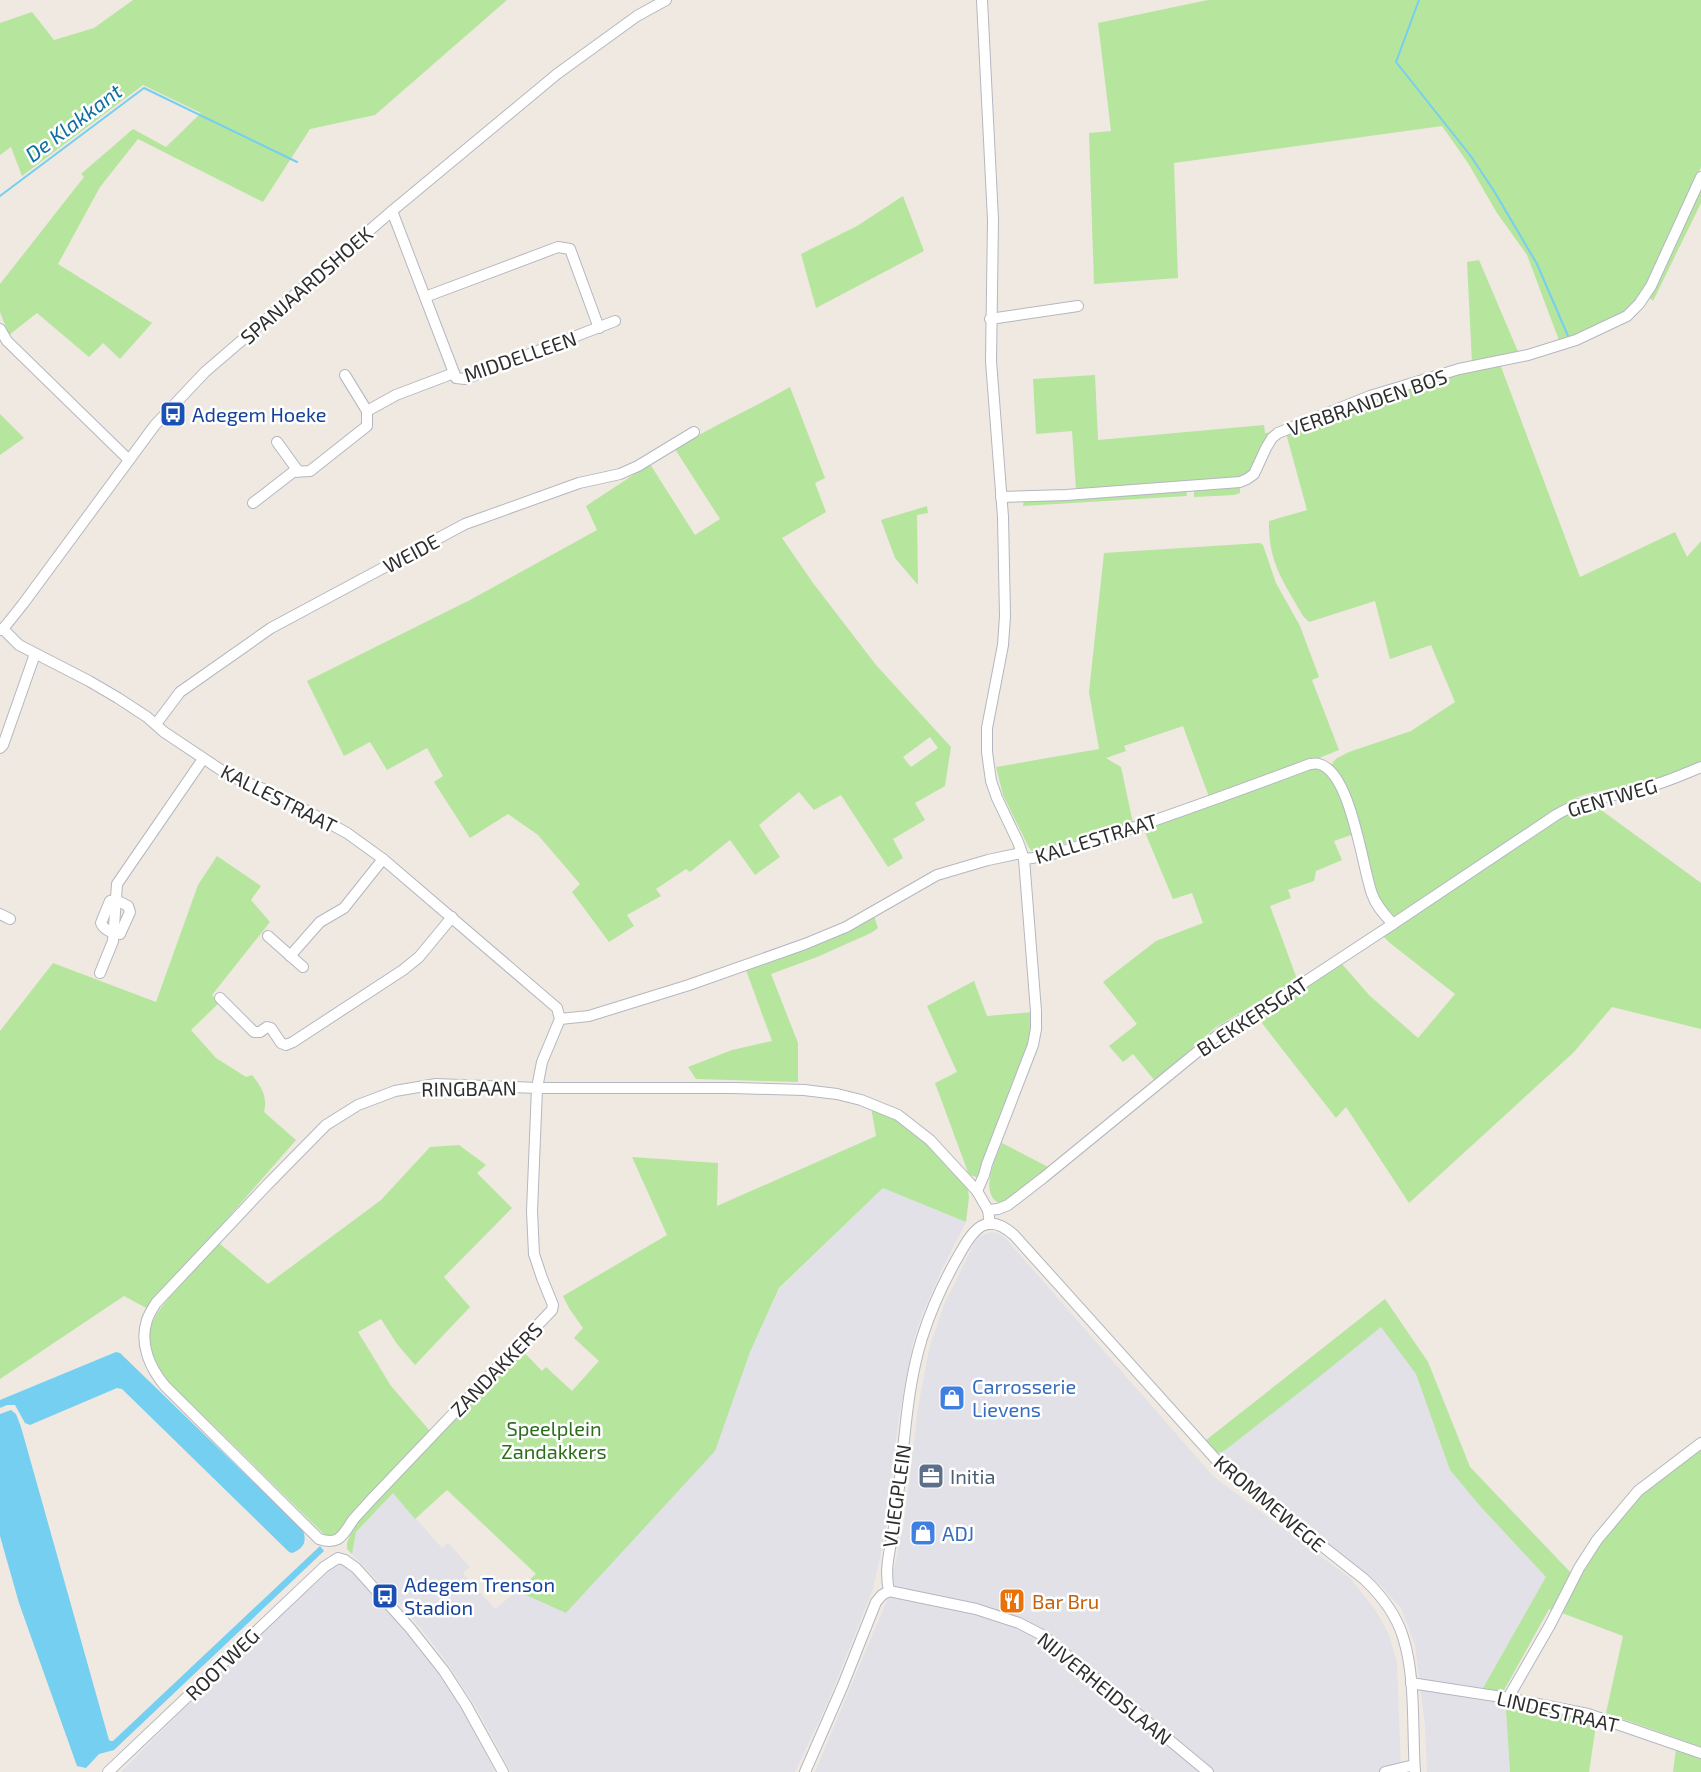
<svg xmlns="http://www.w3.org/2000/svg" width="1701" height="1772" viewBox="0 0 1701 1772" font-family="'Exo 2',sans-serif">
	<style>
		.industrial { fill: #e3e1e8 }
		.green { fill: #b6e59e; fill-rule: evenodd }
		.water { fill: #75cff0 }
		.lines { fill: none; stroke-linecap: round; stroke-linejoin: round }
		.stream { stroke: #75cff0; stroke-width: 2 }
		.minor-casing { stroke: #b4b7c1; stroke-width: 12 }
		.minor { stroke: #fff; stroke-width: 10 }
		.labels { text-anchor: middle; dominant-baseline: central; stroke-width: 5; stroke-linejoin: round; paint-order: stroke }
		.street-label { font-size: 20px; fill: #2e2e2e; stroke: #fff }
		.transit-label { font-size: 20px; fill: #164399; stroke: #fff; text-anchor: start }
		.shop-label { font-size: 20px; fill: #366cbe; stroke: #fff; text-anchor: start }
		.park-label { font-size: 20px; fill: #2c6e1b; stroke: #fff }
		.service-label { font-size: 20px; fill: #4e5e75; stroke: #fff; text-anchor: start }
		.food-label { font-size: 20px; fill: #c56008; stroke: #fff; text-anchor: start }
		.water-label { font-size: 21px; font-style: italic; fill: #0d6fa3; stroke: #fff }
	</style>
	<rect width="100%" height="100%" fill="#efe9e1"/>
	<!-- industrial -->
	<g class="industrial">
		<path d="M 883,1188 L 966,1222 L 942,1269 L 922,1315 L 913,1342 L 898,1423 L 885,1535 L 873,1589 L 828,1702 L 795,1772 L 511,1772 L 477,1709 L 443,1657 L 409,1614 L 352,1554 L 356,1532 L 393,1493 L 442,1548 L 448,1543 L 470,1567 L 463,1573 L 495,1609 L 517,1591 L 567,1613 L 750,1352 L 779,1289 Z"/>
		<path d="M 991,1232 L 1000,1234 L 1007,1240 L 1213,1476 L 1350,1578 L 1374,1608 L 1388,1632 L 1397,1662 L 1401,1772 L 815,1772 L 887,1600 L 904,1524 L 918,1407 L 929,1349 L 944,1305 L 974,1244 L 979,1237 Z"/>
		<path d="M 1385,1299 L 1428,1362 L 1470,1467 L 1571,1573 L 1552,1610 L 1549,1609 L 1503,1692 L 1507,1702 L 1506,1711 L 1510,1772 L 1427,1772 L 1425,1726 L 1415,1645 L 1401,1608 L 1381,1586 L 1255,1489 L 1205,1441 Z"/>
		<path d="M 332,1564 L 345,1564 L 416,1640 L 456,1698 L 495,1772 L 121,1772 L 226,1665 Z"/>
	</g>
	<!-- green -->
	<g class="green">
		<path d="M 133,0 L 507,0 L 375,115 L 310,129 L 263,202 L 138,139 L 100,187 L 58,264 L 152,323 L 120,359 L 103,343 L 89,357 L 37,313 L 9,335 L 0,312 L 0,284 L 84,177 L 81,174 L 133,129 L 166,147 L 201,113 L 143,85 L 22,176 L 11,147 L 0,155 L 0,23 L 32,12 L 54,40 L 94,28 Z"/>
		<path d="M 1208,0 L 1701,0 L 1701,167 L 1647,283 L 1634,304 L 1625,312 L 1560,343 L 1527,255 L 1497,213 L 1468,163 L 1442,126 L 1174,163 L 1178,278 L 1094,284 L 1089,133 L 1111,131 L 1098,23 Z"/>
		<path d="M 1701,188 L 1701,203 L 1653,301 L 1648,296 Z"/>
		<path d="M 903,196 L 924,251 L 816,308 L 801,254 L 857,226 Z"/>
		<path d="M 1479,260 L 1519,354 L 1472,363 L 1467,262 Z"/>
		<path d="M 1500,364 L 1580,577 L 1675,532 L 1687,557 L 1701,541 L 1701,761 L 1662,778 L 1642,784 L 1590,793 L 1578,797 L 1553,810 L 1397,917 L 1394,916 L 1382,906 L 1332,766 L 1333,762 L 1337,758 L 1349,752 L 1411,731 L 1455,702 L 1431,645 L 1390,659 L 1375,601 L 1309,622 L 1303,616 C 1283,581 1268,562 1269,521 L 1307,510 L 1286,433 C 1357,404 1424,378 1500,364 Z"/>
		<path d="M 1095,375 L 1098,440 L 1264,425 L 1265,433 L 1274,432 L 1247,477 L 1076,490 L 1072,431 L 1036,434 L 1033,379 Z"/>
		<path d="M 790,387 L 825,478 L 815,483 L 826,512 L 782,538 L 813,583 L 876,665 L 951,747 L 945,786 L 915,803 L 925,820 L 893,839 L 903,858 L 888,867 L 841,795 L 814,810 L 799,792 L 759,825 L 780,857 L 755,875 L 730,840 L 690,872 L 686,869 L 656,889 L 661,896 L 627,915 L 634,926 L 609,942 L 572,892 L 580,884 L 538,835 L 508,814 L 470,838 L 434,782 L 443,776 L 427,748 L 387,770 L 370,742 L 344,756 L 307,681 L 470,600 L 597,530 L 586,506 L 650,464 L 695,535 L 720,519 L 675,449 C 712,426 752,409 790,387 ZM 930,737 L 938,748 L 911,767 L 903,757 Z"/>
		<path d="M 0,414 L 24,438 L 0,455 Z"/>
		<path d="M 1240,485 L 1240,493 L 1234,495 L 1194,497 L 1194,488 Z"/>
		<path d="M 1186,489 L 1187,496 L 1023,506 L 1024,500 Z"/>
		<path d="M 927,506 L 928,513 L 917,515 L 918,585 L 895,558 L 881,520 Z"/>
		<path d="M 1260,543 L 1263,545 L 1276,583 L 1300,626 L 1319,677 L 1312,680 L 1339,750 L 1319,758 L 1298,763 L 1209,797 L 1183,726 L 1124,746 L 1126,751 L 1106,758 L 1121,767 L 1133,823 L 1041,851 L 1032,851 L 1029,848 L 1003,795 L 996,767 L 1099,749 L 1089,692 L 1104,553 Z"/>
		<path d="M 1316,767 L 1329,775 L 1343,797 L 1354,834 L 1334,841 L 1342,860 L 1316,871 L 1314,881 L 1288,890 L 1291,898 L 1270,906 L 1297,979 L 1216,1027 L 1155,1081 L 1133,1054 L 1123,1062 L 1109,1046 L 1137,1024 L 1103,982 L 1156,941 L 1203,923 L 1192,893 L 1173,899 L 1144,830 L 1303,770 Z"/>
		<path d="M 1593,804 L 1701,883 L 1701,1029 L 1612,1007 L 1574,1052 L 1409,1203 L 1346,1107 L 1336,1118 L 1258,1018 L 1342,964 L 1369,995 L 1418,1038 L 1455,994 L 1390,943 L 1382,935 L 1554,820 Z"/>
		<path d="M 217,856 L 261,886 L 251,900 L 270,922 L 212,995 L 219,1003 L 191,1030 L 216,1058 L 246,1077 L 252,1075 C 261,1086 268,1097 264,1112 L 296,1140 L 148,1309 L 124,1296 L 0,1379 L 0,1031 L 53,963 L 156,1002 L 198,885 Z"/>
		<path d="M 874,916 L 878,928 L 871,933 L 817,957 L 771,974 L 798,1043 L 798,1082 L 696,1079 L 688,1067 L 732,1050 L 772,1041 L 746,970 Z"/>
		<path d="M 974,981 L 987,1016 L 1033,1012 L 1030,1045 L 982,1172 L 976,1177 L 969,1175 L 935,1083 L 957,1072 L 927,1006 Z"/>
		<path d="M 871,1107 L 896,1119 L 931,1145 L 961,1180 L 968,1190 L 969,1197 L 966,1222 L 883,1188 L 779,1288 L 750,1352 L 715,1451 L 566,1613 L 517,1591 L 536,1574 L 447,1490 L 415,1519 L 393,1493 L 356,1532 L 352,1554 L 347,1549 L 347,1543 L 355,1522 L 520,1348 L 542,1371 L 546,1367 L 572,1391 L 599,1361 L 574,1338 L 583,1328 L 569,1308 L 563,1296 L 667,1235 L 632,1157 L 718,1163 L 717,1206 L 876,1136 Z"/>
		<path d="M 1002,1143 L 1050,1168 L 1004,1205 C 977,1198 994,1161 1002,1143 Z"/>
		<path d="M 459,1145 L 486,1165 L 477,1173 L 512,1208 L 444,1277 L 470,1307 L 415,1365 L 397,1344 L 381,1319 L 358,1332 L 391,1386 L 430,1431 L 346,1521 L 338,1536 L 329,1539 L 169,1382 C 135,1340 148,1321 180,1285 C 193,1271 206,1257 219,1243 L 268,1284 L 381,1200 L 430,1147 Z"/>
		<path d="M 1385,1299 L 1428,1362 L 1470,1467 L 1571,1573 L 1552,1610 L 1549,1609 L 1503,1692 L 1482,1690 L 1546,1577 L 1481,1507 L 1450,1470 L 1416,1374 L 1381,1327 L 1319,1377 L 1224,1451 L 1217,1453 L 1205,1441 Z"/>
		<path d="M 1701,1449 L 1701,1747 L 1606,1713 L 1623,1636 L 1562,1613 L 1580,1574 L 1598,1547 L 1640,1496 Z"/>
		<path d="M 1507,1702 L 1591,1717 L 1596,1725 L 1589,1772 L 1510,1772 L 1506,1711 Z"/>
		<path d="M 1676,1749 L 1701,1758 L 1701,1772 L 1673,1772 Z"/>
	</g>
	<!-- water -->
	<g class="water">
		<path d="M 116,1352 L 120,1353 L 303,1530 C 307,1542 304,1548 292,1553 L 289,1552 L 122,1389 L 117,1388 L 30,1425 L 25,1423 L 15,1405 L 7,1405 L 0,1408 L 0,1400 Z"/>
		<path d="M 11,1410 L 16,1414 L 21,1427 L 109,1740 L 111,1741 L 113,1741 L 320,1546 L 324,1551 L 114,1750 L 99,1754 L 86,1768 L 77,1766 L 19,1603 L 0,1536 L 0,1414 Z"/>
	</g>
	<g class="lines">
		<!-- stream -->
		<g class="stream">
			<path d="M 1419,0 L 1396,62 L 1470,155 L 1494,191 L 1537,264 L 1568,336"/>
			<path d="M 0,196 L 144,88 L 297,162"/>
		</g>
		<!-- minor casing -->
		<g class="minor-casing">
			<g id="minor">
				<path d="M 392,211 L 456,378 L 465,379 L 615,321"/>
				<path d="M 425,297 L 558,247 L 570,249 L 599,328"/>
				<path d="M 990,319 L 1078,306"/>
				<path d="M 0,329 L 7,341 L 129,460"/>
				<path d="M 345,375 L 367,411"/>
				<path d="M 277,442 L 298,471"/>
				<path d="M 1001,497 L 1066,495 L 1240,482 L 1247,479 L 1254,474 L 1266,448 L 1272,438 L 1278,433 L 1370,396 L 1459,369 L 1528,355 L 1576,340 L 1627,316 L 1639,304 L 1651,286 L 1701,177"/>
				<path d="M 253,503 L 293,472 L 310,471 L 367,426 L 367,411 L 396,395 L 454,373"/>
				<path d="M 3,629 L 19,645 L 89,681 L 118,698 L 147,717 L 164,732 L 230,776 L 276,794 L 347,833 L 383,859 L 557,1008 L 560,1019 L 542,1062 L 537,1088 L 532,1211 L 534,1254 L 542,1278 L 553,1305 L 552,1310 L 370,1501 C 364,1508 358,1514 353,1520 C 343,1534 340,1546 319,1539 L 165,1386 C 150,1368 139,1344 147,1320 C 149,1314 153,1308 156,1303 L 267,1185 L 326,1125 L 358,1105 L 395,1091 L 436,1084 L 537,1088 L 733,1088 L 804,1090 L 837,1094 L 861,1100 L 898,1115 L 930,1140 L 977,1191 L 988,1210 L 990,1224"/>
				<path d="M 0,630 L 3,629 L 23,604 L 155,425 L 205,372 L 392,211 L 557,74 L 637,16 L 666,0"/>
				<path d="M 156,724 L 180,692 L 271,628 L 465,524 L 579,483 L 620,474 L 638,466 L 694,432"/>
				<path d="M 0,748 L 3,745 L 35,654"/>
				<path d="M 1024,859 C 1052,857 1081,845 1108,836 C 1176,814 1243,789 1310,764 C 1313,764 1316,763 1319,764 C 1351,772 1362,866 1372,894 C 1376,906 1385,915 1393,924"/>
				<path d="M 116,900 L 128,906 L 130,912 L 120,934 C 112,933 104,930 101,923 L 110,901 Z"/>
				<path d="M 0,914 L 10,919"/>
				<path d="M 268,936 L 303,967"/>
				<path d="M 290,956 L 320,922 L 344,908 L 383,859"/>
				<path d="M 100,973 L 113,941 L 117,884 L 203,759"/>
				<path d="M 220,998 L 254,1032 L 260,1032 L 267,1027 L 271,1028 L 281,1043 L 286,1045 L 293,1042 L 403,970 L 419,957 L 452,917"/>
				<path d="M 560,1019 L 589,1016 L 689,985 L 805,944 L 846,927 L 937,875 L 988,860 L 1021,853"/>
				<path d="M 977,1191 L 984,1175 L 987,1164 L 1033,1045 L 1036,1029 L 1036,1011 L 1024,859 L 1018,842 L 997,798 L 991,781 L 987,752 L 987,728 L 1003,645 L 1005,616 L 1003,517 L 991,361 L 993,220 L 982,0"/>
				<path d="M 988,1210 L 998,1209 L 1008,1205 L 1043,1178 L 1224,1030 L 1282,997 L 1393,924 L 1556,815 C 1584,798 1613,797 1644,788 C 1664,783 1682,775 1701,767"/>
				<path d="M 889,1591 C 884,1569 890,1550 894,1528 C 896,1515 897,1501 899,1487 C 905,1438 907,1386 922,1338 C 931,1309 944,1281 959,1255 C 973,1230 986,1210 1014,1235 L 1220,1464 L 1236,1478 L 1364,1579 C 1381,1595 1396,1614 1403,1637 C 1416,1677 1412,1730 1415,1772"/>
				<path d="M 889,1591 L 976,1609 L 1019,1623 L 1044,1636 L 1208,1772"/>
				<path d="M 1411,1683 L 1508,1698 L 1588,1714 L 1701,1753"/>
				<path d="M 1508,1698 L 1550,1625 L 1579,1568 L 1597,1540 L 1638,1491 L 1701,1443"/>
				<path d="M 108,1772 L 324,1567 L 338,1558 L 345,1560 L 356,1568 L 410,1628 L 444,1671 L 466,1705 L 503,1772"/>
				<path d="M 805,1772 L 843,1685 L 876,1602 L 882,1595 L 889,1591"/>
				<path d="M 1385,1772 L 1414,1765"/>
			</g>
		</g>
		<!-- minor -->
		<use href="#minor" class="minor"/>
	</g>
	<!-- icons -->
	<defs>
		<g id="bus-square" transform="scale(1.35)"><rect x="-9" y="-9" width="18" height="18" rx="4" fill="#1a4fb4" stroke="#fff"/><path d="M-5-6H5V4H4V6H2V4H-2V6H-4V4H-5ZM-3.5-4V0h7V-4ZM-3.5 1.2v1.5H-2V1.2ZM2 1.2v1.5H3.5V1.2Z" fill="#fff"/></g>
		<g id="shop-square" transform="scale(1.35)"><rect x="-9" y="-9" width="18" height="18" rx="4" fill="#3f7fe0" stroke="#fff"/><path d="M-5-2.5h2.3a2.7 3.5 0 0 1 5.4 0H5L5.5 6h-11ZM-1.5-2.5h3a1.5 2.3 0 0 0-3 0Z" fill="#fff"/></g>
		<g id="office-square" transform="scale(1.35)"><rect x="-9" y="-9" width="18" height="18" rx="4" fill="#5c6f8a" stroke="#fff"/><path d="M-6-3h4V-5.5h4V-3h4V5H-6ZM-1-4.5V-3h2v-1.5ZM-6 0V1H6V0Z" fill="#fff"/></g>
		<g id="restaurant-square" transform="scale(1.35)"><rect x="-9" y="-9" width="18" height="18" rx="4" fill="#e8710a" stroke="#fff"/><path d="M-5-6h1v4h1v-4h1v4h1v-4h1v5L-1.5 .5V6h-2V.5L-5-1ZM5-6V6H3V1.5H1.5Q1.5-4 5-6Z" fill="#fff"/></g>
	</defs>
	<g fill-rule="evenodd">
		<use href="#bus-square" x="173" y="414"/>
		<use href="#shop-square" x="952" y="1398"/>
		<use href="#office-square" x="931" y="1476"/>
		<use href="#shop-square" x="923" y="1533"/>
		<use href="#bus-square" x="385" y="1596"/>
		<use href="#restaurant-square" x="1012" y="1601"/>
	</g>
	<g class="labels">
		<!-- street labels -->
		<g class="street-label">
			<text transform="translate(306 285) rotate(-41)">SPANJAARDSHOEK</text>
			<text transform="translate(520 356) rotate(-19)">MIDDELLEEN</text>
			<text transform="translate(1367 402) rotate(-19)">VERBRANDEN BOS</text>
			<text transform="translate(411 553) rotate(-28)">WEIDE</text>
			<text transform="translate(1612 797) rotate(-16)">GENTWEG</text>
			<text transform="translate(279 798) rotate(27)">KALLESTRAAT</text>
			<text transform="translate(1096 838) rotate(-17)">KALLESTRAAT</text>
			<text transform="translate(1252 1016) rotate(-33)">BLEKKERSGAT</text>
			<text transform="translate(469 1088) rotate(-1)">RINGBAAN</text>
			<text transform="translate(496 1369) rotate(-46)">ZANDAKKERS</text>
			<text transform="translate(896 1496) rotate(-82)">VLIEGPLEIN</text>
			<text transform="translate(1270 1503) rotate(40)">KROMMEWEGE</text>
			<text transform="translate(222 1664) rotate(-44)">ROOTWEG</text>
			<text transform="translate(1105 1688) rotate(39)">NIJVERHEIDSLAAN</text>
			<text transform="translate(1558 1711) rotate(13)">LINDESTRAAT</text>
		</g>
		<!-- transit labels -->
		<g class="transit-label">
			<text x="192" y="414">Adegem Hoeke</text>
			<text x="404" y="1584">Adegem Trenson<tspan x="404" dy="23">Stadion</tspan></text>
		</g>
		<!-- shop labels -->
		<g class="shop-label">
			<text x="972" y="1386">Carrosserie<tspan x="972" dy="23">Lievens</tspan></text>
			<text x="942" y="1533">ADJ</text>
		</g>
		<!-- park labels -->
		<g class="park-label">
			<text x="554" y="1428">Speelplein<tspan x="554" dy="23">Zandakkers</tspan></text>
		</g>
		<!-- service labels -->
		<g class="service-label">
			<text x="950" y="1476">Initia</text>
		</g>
		<!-- food labels -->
		<g class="food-label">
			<text x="1032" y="1601">Bar Bru</text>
		</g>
		<!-- water labels -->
		<g class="water-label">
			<text transform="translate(73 122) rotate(-37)">De Klakkant</text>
		</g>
	</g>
</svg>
